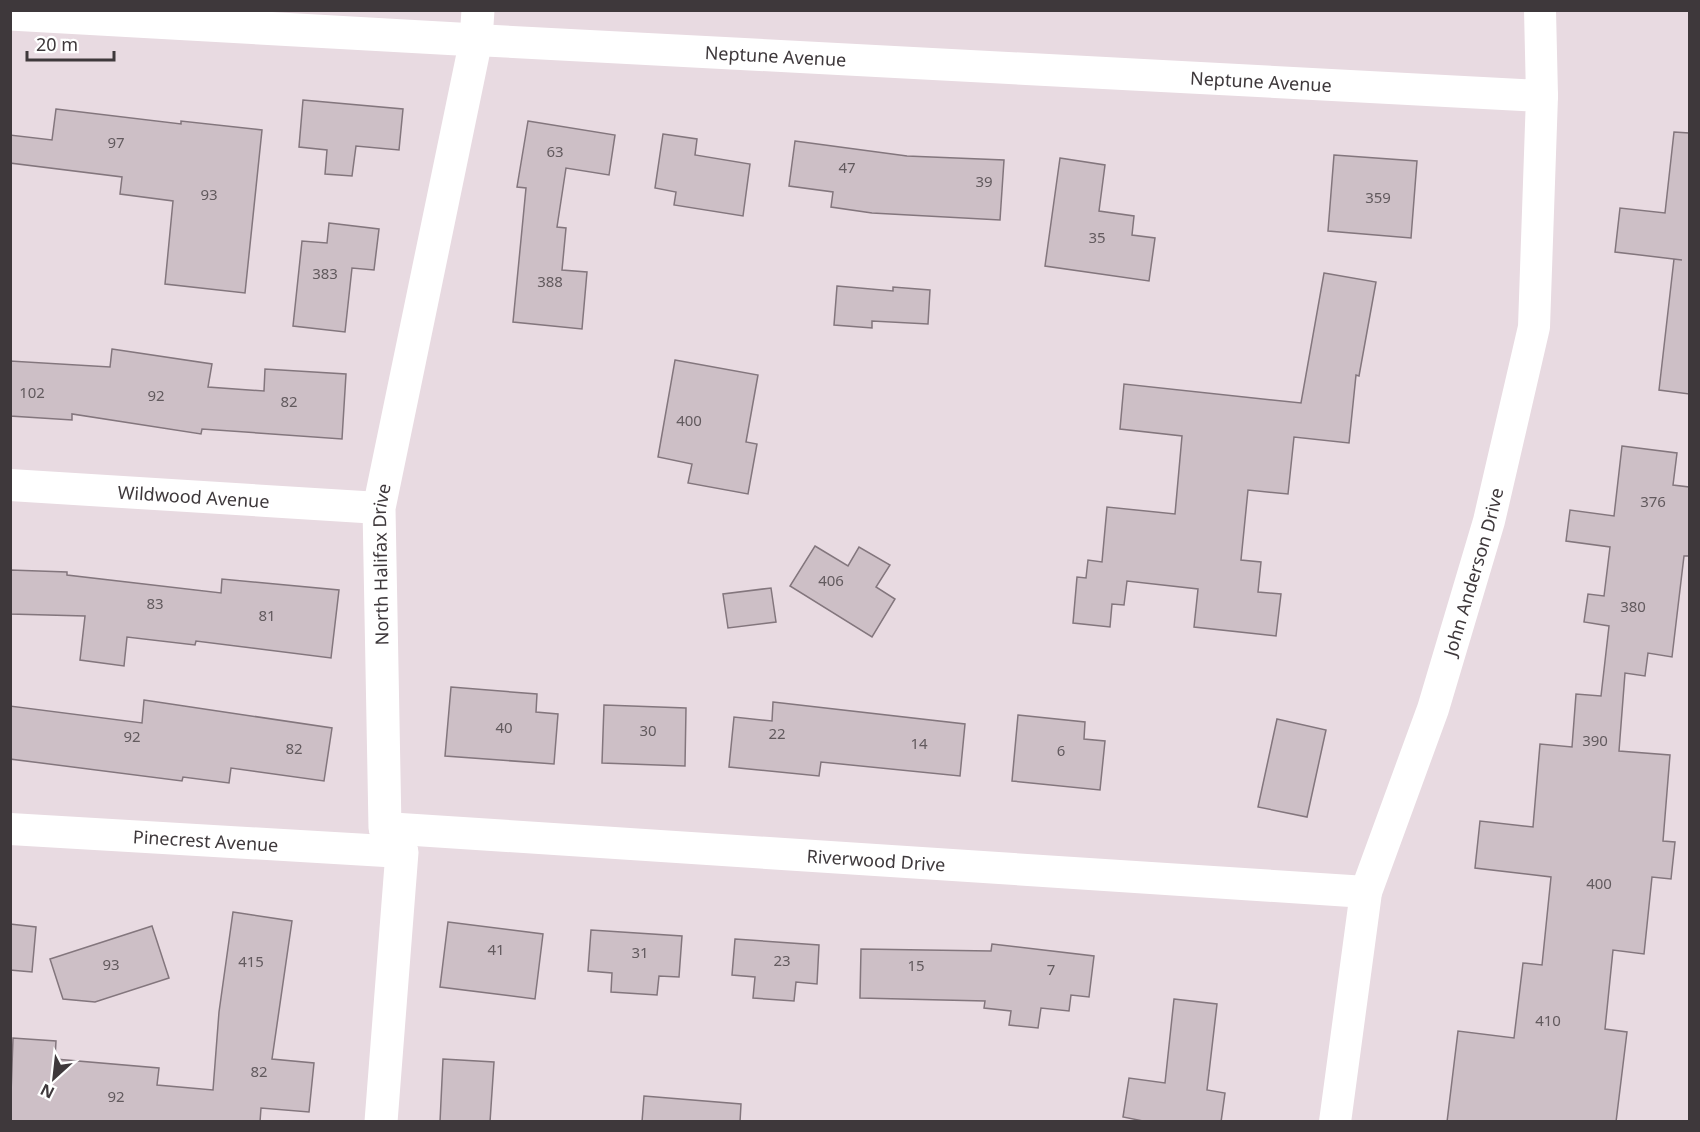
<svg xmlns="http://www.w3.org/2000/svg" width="1700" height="1132" viewBox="0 0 1700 1132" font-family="'Noto Sans',sans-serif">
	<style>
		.building { fill: #cdbfc6; stroke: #83767d; stroke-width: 1.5 }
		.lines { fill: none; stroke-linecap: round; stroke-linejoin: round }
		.street { stroke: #fff; stroke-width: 32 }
		.secondary { stroke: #fff; stroke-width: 33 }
		.labels { text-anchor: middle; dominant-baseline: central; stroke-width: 5; stroke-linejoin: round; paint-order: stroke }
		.number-label { font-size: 15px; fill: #625a5e }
		.street-label { font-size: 18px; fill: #3e383b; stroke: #fff }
	</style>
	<rect width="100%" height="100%" fill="#e8dae1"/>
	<!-- building -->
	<g class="building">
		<path d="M 303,100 L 403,109 L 399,150 L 356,146 L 352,176 L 325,174 L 327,150 L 299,147 Z"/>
		<path d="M 56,109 L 181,124 L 181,121 L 262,130 L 245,293 L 165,284 L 173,201 L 120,194 L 122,177 L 10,163 L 10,135 L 52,140 Z"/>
		<path d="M 528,121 L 615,135 L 609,175 L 566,168 L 557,227 L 566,228 L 562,270 L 587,272 L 582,329 L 513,322 L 526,188 L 517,187 Z"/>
		<path d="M 1674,132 L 1689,133 L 1689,394 L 1659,390 L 1674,259 L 1682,260 L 1615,252 L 1620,208 L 1665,213 Z"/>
		<path d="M 663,134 L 697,139 L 695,155 L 750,164 L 743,216 L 674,205 L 676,192 L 655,188 Z"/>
		<path d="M 795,141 L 907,156 L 1004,160 L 1000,220 L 872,213 L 831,207 L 833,192 L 789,186 Z"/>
		<path d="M 1334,155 L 1417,161 L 1411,238 L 1328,231 Z"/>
		<path d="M 1060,158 L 1105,165 L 1099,211 L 1134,216 L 1132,235 L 1155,238 L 1149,281 L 1045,266 Z"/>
		<path d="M 329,223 L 379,229 L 374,270 L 352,268 L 345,332 L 293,326 L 302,241 L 327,243 Z"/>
		<path d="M 1324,273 L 1376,282 L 1359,376 L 1356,375 L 1349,443 L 1294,437 L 1288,494 L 1248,490 L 1241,560 L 1261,562 L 1258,592 L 1281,594 L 1276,636 L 1194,627 L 1198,589 L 1127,581 L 1124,605 L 1112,604 L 1110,627 L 1073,623 L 1077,577 L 1086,578 L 1088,560 L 1102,562 L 1107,507 L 1175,514 L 1182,436 L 1120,429 L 1124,384 L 1301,403 Z"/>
		<path d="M 837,286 L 893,291 L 893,287 L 930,290 L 928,324 L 872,321 L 872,328 L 834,325 Z"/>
		<path d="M 112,349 L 212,364 L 208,387 L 264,391 L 265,369 L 346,374 L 342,439 L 202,429 L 201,434 L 72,414 L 72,420 L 10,416 L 10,361 L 110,367 Z"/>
		<path d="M 675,360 L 758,375 L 746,442 L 757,444 L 748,494 L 688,483 L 692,464 L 658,457 Z"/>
		<path d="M 1622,446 L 1677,453 L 1673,485 L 1689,487 L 1689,556 L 1684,556 L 1672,657 L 1648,653 L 1645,676 L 1625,673 L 1619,751 L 1670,755 L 1663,841 L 1675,842 L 1671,879 L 1652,877 L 1644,954 L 1613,950 L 1605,1029 L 1627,1032 L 1616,1122 L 1447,1122 L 1458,1031 L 1514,1038 L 1523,963 L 1542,965 L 1551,877 L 1475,868 L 1480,821 L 1533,827 L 1540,744 L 1572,747 L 1576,694 L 1601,696 L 1609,626 L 1584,622 L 1588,594 L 1604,596 L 1610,547 L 1566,541 L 1570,510 L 1614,516 Z"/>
		<path d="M 815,546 L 848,566 L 859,547 L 890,565 L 876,587 L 895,599 L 872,637 L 790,586 Z"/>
		<path d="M 10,570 L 67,572 L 67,575 L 221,593 L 222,579 L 339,590 L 331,658 L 196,641 L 195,645 L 127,637 L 124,666 L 80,660 L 85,616 L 10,614 Z"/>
		<path d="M 771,588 L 776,622 L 728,628 L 723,594 Z"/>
		<path d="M 451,687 L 537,694 L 536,712 L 558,714 L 554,764 L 445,756 Z"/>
		<path d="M 144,700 L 332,728 L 324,781 L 231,768 L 229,783 L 183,777 L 182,781 L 10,759 L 10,706 L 142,723 Z"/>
		<path d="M 773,702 L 965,724 L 960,776 L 821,762 L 819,776 L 729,767 L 734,717 L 772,721 Z"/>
		<path d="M 604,705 L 686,708 L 685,766 L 602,763 Z"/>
		<path d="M 1018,715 L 1085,722 L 1084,739 L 1105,741 L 1100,790 L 1012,781 Z"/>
		<path d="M 1277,719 L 1326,730 L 1307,817 L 1258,807 Z"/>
		<path d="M 233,912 L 292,921 L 272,1059 L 314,1063 L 309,1112 L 261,1108 L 260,1122 L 10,1122 L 13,1038 L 56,1041 L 55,1059 L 159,1068 L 157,1085 L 213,1090 L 219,1012 Z"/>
		<path d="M 448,922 L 543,934 L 535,999 L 440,987 Z"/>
		<path d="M 10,924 L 36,927 L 32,972 L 10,970 Z"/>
		<path d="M 152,926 L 169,978 L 95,1002 L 63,999 L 50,959 Z"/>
		<path d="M 591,930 L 682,936 L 679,977 L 659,976 L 657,995 L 611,992 L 612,973 L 588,971 Z"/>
		<path d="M 735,939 L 819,945 L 817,984 L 796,982 L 794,1001 L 753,998 L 755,977 L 732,975 Z"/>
		<path d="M 992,944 L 1094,956 L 1089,997 L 1071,995 L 1069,1011 L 1041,1008 L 1038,1028 L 1009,1025 L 1011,1011 L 984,1008 L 985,1001 L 860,998 L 861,949 L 991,951 Z"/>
		<path d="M 1174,999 L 1217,1004 L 1207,1090 L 1225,1093 L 1221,1122 L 1148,1122 L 1123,1117 L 1129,1078 L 1165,1083 Z"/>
		<path d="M 443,1059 L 494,1062 L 490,1122 L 440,1122 Z"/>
		<path d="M 644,1096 L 741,1104 L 740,1122 L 642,1122 Z"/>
	</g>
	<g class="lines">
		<!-- street -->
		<g class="street">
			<path id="s1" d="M 476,40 L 1542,96"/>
			<path id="s2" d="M 10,485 L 379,508"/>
			<path id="s3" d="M 385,828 L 1366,892"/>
			<path id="s4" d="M 10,829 L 402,852"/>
			<path id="s5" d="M 1335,1122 L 1366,892 L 1433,709 L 1489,521 L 1534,327 L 1542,96 L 1540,10"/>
		</g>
		<!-- secondary -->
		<g class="secondary">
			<path d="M 10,14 L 476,40"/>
			<path id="s6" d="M 381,1122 L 402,852 L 385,828 L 379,508 L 476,40 L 478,10"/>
		</g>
	</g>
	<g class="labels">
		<!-- number labels -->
		<g class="number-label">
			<text x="116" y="142">97</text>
			<text x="555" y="151">63</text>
			<text x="847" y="167">47</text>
			<text x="984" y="181">39</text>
			<text x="209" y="194">93</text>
			<text x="1378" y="197">359</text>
			<text x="1097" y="237">35</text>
			<text x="325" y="273">383</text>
			<text x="550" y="281">388</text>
			<text x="32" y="392">102</text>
			<text x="156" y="395">92</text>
			<text x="289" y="401">82</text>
			<text x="689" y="420">400</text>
			<text x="1653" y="501">376</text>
			<text x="831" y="580">406</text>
			<text x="155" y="603">83</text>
			<text x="1633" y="606">380</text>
			<text x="267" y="615">81</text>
			<text x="504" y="727">40</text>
			<text x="648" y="730">30</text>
			<text x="777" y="733">22</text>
			<text x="132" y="736">92</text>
			<text x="1595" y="740">390</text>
			<text x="919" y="743">14</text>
			<text x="294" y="748">82</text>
			<text x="1061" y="750">6</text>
			<text x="1599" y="883">400</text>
			<text x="496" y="949">41</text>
			<text x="640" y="952">31</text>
			<text x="782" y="960">23</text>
			<text x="251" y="961">415</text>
			<text x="111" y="964">93</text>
			<text x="916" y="965">15</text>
			<text x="1051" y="969">7</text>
			<text x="1548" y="1020">410</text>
			<text x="259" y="1071">82</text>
			<text x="116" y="1096">92</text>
		</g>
		<!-- street labels -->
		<g class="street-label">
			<text stroke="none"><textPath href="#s1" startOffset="300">Neptune Avenue</textPath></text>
			<text stroke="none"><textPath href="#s1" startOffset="786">Neptune Avenue</textPath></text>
			<text stroke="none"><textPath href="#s2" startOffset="184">Wildwood Avenue</textPath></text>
			<text stroke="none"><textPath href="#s6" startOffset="564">North Halifax Drive</textPath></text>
			<text stroke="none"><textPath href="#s5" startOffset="570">John Anderson Drive</textPath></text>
			<text stroke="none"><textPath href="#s4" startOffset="196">Pinecrest Avenue</textPath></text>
			<text stroke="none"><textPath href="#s3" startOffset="492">Riverwood Drive</textPath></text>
		</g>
	</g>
	<!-- border -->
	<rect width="1700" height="1132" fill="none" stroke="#3e383b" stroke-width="24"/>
	<!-- north arrow -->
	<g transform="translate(54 1078) rotate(207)" stroke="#ffffff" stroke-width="4.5" paint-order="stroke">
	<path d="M0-4.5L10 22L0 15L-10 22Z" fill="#3e383b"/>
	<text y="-9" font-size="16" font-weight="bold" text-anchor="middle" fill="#3e383b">N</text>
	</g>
	<!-- scale -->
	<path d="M27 51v9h87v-9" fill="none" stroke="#3e383b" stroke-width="3"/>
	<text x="36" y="51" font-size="18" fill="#3e383b" stroke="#ffffff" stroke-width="4.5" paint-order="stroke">20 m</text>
</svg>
